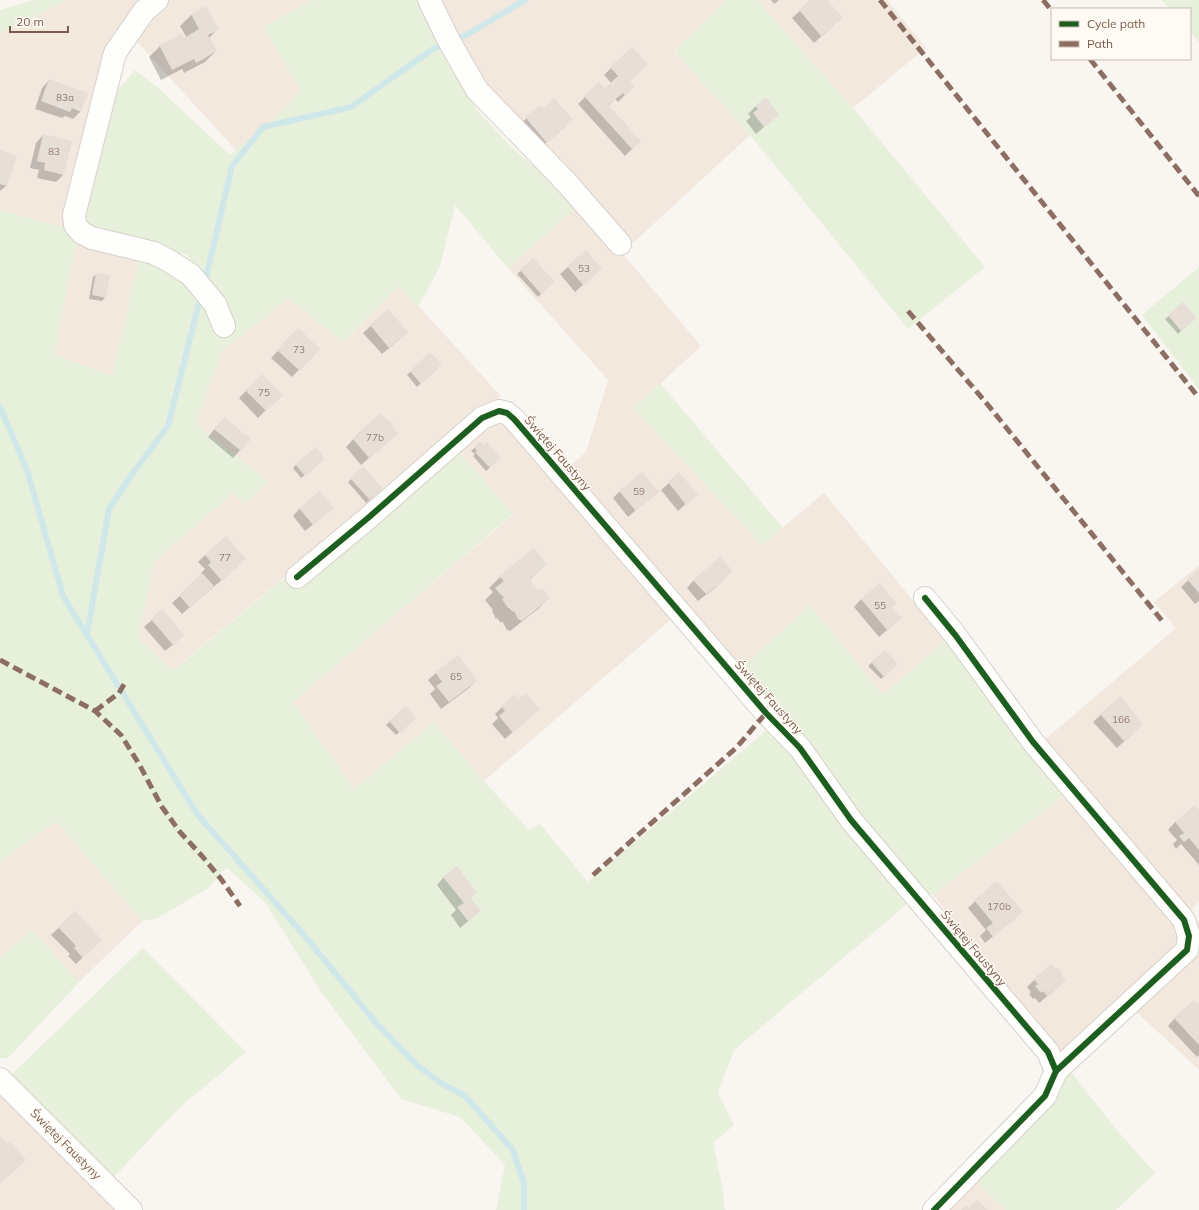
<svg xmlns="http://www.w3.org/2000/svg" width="1199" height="1210" viewBox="0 0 1199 1210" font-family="Mulish,sans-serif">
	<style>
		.residential { fill: #f2e8de }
		.green { fill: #e7f0db }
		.shadow { fill: #0003 }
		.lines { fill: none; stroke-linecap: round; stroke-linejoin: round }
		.stream { stroke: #d0e8ea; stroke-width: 6 }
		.building { fill: #e6ded7 }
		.street-casing { stroke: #d7d1cb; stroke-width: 24 }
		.street { stroke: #fefefd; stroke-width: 22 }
		.quiet { stroke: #8d6e63; stroke-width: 5; stroke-dasharray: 10 5; stroke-linecap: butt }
		.cycleway-casing { stroke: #fffaf3; stroke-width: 8 }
		.cycleway { stroke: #1b5e20; stroke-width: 6 }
		.labels { text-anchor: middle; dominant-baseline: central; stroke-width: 3; stroke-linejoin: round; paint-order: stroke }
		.number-label { font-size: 10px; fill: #977e72 }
		.street-label { font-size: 12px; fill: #7a5c4d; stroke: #fffaf3 }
	</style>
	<rect width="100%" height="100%" fill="#f9f5f0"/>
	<!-- residential -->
	<g class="residential">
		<path d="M 67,0 L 313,0 L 263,27 L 300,89 L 291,103 L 236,150 L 124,28 L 66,228 L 0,210 L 0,33 Z"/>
		<path d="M 420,0 L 726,0 L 674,52 L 750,135 L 622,253 L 701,346 L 634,408 L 762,545 L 824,493 L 946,640 L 883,695 L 738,671 L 675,616 L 484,781 L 434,722 L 354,790 L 293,702 L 513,515 L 456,448 L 490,419 L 504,418 L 555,479 L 586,452 L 608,380 L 508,268 L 579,205 Z"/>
		<path d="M 757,0 L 887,0 L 926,48 L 853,108 Z"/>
		<path d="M 76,243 L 139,260 L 112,376 L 54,355 Z"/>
		<path d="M 399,285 L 501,396 L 172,671 L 138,638 L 154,562 L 233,493 L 196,423 L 222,351 L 288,298 L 345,342 Z"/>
		<path d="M 1199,565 L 1199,902 L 1190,911 L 1199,923 L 1199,1070 L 1132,1008 L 1064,1062 L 933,895 L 1066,794 L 1042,742 L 1176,628 L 1154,602 Z"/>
		<path d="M 56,821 L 142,921 L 79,982 L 32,930 L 0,958 L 0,862 Z"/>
		<path d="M 0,1089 L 116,1210 L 0,1210 Z"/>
		<path d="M 972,1178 L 1006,1210 L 941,1210 Z"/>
	</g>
	<!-- green -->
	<g class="green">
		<path d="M 34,0 L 67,0 L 0,33 L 0,10 Z"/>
		<path d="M 313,0 L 420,0 L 468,87 L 476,109 L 511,147 L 579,205 L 508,268 L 455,205 L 440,266 L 418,307 L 398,286 L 344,342 L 288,299 L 222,351 L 196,423 L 268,482 L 245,504 L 233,493 L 154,562 L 138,638 L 173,671 L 283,579 L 310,580 L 456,448 L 513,514 L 293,702 L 354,789 L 434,722 L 481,778 L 529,830 L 540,824 L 588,882 L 768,729 L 811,778 L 912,900 L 734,1050 L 718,1093 L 734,1125 L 713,1143 L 722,1185 L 725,1210 L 496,1210 L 505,1165 L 460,1117 L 401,1099 L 320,990 L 265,902 L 226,867 L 210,887 L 156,919 L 142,921 L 56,821 L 0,862 L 0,210 L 66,228 L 76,243 L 54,355 L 112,375 L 139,260 L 172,272 L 188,289 L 199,269 L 187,255 L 94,232 L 85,221 L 91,185 L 113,96 L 135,70 L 157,87 L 230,155 L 291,103 L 300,89 L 263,27 Z"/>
		<path d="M 726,0 L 757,0 L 853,108 L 985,267 L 908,329 L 750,135 L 674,51 Z"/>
		<path d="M 1162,0 L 1199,0 L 1199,42 L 1190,32 L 1190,9 L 1170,9 Z"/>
		<path d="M 1199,267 L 1199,389 L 1142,315 Z"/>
		<path d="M 660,383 L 783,528 L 762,545 L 633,408 Z"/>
		<path d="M 810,605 L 883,695 L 946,640 L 1066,794 L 933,895 L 923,891 L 738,671 Z"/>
		<path d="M 32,930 L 79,982 L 8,1058 L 0,1058 L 0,958 Z"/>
		<path d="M 143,948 L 246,1052 L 179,1108 L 114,1177 L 11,1075 Z"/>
		<path d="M 1068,1068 L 1115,1128 L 1155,1173 L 1116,1210 L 1006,1210 L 972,1178 Z"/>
	</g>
	<!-- shadow -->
	<g class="shadow">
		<path d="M 771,0 L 779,0 L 774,4 Z"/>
		<path d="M 812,0 L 826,0 L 834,25 L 814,43 L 792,18 Z"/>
		<path d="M 191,15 L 217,30 L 209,38 L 216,51 L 205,62 L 184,73 L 182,69 L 161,80 L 149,57 L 160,46 L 187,38 L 180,26 Z"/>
		<path d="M 611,68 L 629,81 L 634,86 L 618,102 L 615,99 L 608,106 L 633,148 L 625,156 L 578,104 L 599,83 L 605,90 L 611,83 L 604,75 Z"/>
		<path d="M 49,80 L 81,111 L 73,119 L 65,116 L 62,118 L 35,109 L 42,88 Z"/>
		<path d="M 540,106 L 565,127 L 539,149 L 519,125 Z"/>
		<path d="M 756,106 L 778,115 L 756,134 L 746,121 L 751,117 L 748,114 Z"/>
		<path d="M 43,135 L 63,175 L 56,182 L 37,178 L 39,170 L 30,168 L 36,143 Z"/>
		<path d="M 0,151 L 6,186 L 0,191 Z"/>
		<path d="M 586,251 L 593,276 L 575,292 L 560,274 Z"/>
		<path d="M 533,260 L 553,282 L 538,297 L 517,274 Z"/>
		<path d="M 97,274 L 105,298 L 102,301 L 89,299 L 93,277 Z"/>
		<path d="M 388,310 L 400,339 L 382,354 L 363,333 Z"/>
		<path d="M 1169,316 L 1192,321 L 1178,334 L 1165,319 Z"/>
		<path d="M 298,330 L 319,349 L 292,377 L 271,358 Z"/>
		<path d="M 430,354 L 437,369 L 417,387 L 407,375 Z"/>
		<path d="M 262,375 L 281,395 L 258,418 L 239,398 Z"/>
		<path d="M 381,415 L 397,434 L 361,465 L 346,447 L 360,432 Z"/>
		<path d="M 217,426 L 250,439 L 233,458 L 208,437 Z"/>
		<path d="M 480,443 L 497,461 L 486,471 L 473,456 L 475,454 L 471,451 Z"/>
		<path d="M 321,462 L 301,478 L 293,468 L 296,465 Z"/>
		<path d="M 363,468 L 382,489 L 366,503 L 348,482 Z"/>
		<path d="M 679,474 L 696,495 L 678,511 L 661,490 Z"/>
		<path d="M 620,491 L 657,492 L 628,517 L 613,498 Z"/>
		<path d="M 300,508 L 325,515 L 305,531 L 293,516 Z"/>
		<path d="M 205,555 L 238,566 L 182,614 L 172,603 L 203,575 L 201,573 L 205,569 L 198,562 Z"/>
		<path d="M 546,564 L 529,580 L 538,593 L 549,598 L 538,609 L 510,631 L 507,630 L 502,621 L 501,623 L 497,618 L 496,619 L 492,611 L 493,610 L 485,600 L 493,592 L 489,588 L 500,577 Z"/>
		<path d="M 1199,570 L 1199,601 L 1195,604 L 1181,587 Z"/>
		<path d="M 723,579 L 716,587 L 698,601 L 687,588 L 694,580 Z"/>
		<path d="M 861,599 L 891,607 L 893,625 L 879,637 L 854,607 Z"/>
		<path d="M 152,620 L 175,643 L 165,651 L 144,627 Z"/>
		<path d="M 885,651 L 897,664 L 881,679 L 868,666 Z"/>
		<path d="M 436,673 L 476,681 L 469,688 L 441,709 L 430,694 L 435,689 L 428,680 Z"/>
		<path d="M 1120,697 L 1142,725 L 1117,748 L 1093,722 Z"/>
		<path d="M 519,700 L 531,716 L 505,739 L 492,724 L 498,718 L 495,714 L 502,707 Z"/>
		<path d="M 390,721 L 412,721 L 396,735 L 386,725 Z"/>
		<path d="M 1199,811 L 1199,865 L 1181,844 L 1176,849 L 1173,844 L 1177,840 L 1168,830 L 1175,822 Z"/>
		<path d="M 444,877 L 470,898 L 480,911 L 460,928 L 451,915 L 456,910 L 437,885 Z"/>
		<path d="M 975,901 L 1014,919 L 985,943 L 980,936 L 986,930 L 968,908 Z"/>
		<path d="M 75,912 L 101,940 L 76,964 L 68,956 L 70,954 L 51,935 Z"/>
		<path d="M 1034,980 L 1057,988 L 1039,1003 L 1035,998 L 1033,999 L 1029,994 L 1031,992 L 1027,987 Z"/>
		<path d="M 1199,1004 L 1199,1055 L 1197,1057 L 1168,1026 L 1175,1018 Z"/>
	</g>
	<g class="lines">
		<!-- stream -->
		<g class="stream">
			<path d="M 205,282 L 232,166 L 263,127 L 351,107 L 433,49 L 468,34 L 525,0"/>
			<path d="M 0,407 L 27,470 L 63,596 L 197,814 L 304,935 L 377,1024 L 418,1066 L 441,1083 L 465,1096 L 513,1150 L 524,1183 L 524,1210"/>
			<path d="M 87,634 L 109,509 L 130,477 L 168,426 L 201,295"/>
		</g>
	</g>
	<!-- building -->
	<g class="building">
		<path d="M 810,0 L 827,0 L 843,18 L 821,36 L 799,10 Z"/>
		<path d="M 206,6 L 219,30 L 208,35 L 217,51 L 196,63 L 194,59 L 172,70 L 159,45 L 182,34 L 184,38 L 199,29 L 191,14 Z"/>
		<path d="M 632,47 L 648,64 L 630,81 L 635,86 L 625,95 L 623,93 L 608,105 L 641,141 L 632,149 L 584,96 L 599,82 L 605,88 L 618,76 L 610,67 Z"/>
		<path d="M 49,79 L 88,93 L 81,112 L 72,108 L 70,112 L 41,101 Z"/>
		<path d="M 766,97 L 779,115 L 764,127 L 753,113 L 758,109 L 755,106 Z"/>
		<path d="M 554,98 L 573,120 L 547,143 L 525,117 L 540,105 L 543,108 Z"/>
		<path d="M 43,134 L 72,141 L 64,175 L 44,170 L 45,163 L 37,161 Z"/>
		<path d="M 0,150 L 17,156 L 7,186 L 0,184 Z"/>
		<path d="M 586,250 L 602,269 L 583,285 L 567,266 Z"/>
		<path d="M 533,258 L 555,282 L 541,294 L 520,270 Z"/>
		<path d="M 96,273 L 110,275 L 106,298 L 92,295 Z"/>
		<path d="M 1183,302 L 1197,318 L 1181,331 L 1168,315 Z"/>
		<path d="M 388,309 L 408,332 L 389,348 L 370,325 Z"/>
		<path d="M 298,328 L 320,349 L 300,371 L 277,350 Z"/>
		<path d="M 430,352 L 442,365 L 421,384 L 410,371 Z"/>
		<path d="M 262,374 L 283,395 L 266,411 L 245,390 Z"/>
		<path d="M 381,413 L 387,420 L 390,421 L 393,424 L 392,427 L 398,434 L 369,458 L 353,439 L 361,432 L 360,431 Z"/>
		<path d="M 224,417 L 251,439 L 241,451 L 214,429 Z"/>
		<path d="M 480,441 L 484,445 L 487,442 L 501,458 L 490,468 L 475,452 L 477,451 L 474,447 Z"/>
		<path d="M 316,447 L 325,459 L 305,476 L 295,464 Z"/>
		<path d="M 363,466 L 383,489 L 370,500 L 350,478 Z"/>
		<path d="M 642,472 L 659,492 L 636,511 L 619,491 Z"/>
		<path d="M 679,472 L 698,495 L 686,505 L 668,482 Z"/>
		<path d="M 320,491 L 334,508 L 313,525 L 299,508 Z"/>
		<path d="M 226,536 L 246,559 L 222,581 L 208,565 L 211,562 L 205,555 Z"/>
		<path d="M 534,548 L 547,564 L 530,578 L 531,579 L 530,580 L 534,586 L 535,584 L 536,586 L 535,587 L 538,591 L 542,588 L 550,598 L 522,621 L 518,619 L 514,611 L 513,612 L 509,608 L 508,608 L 502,599 L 504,598 L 495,588 L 504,581 L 499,576 Z"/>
		<path d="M 720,557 L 733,571 L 724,579 L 725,580 L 706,594 L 693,580 Z"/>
		<path d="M 1199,569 L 1199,593 L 1187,579 Z"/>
		<path d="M 202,573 L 214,586 L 190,608 L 179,595 Z"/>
		<path d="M 880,583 L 896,603 L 892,607 L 902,618 L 887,630 L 861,599 Z"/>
		<path d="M 162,609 L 184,635 L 173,645 L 151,619 Z"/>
		<path d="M 885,650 L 898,664 L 884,677 L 871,662 Z"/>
		<path d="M 458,655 L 477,681 L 449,702 L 436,686 L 442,682 L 435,672 Z"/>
		<path d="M 526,693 L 540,709 L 513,733 L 499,716 L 505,711 L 501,706 L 515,694 L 519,698 Z"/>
		<path d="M 1121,696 L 1143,725 L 1124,741 L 1100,714 Z"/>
		<path d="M 406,706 L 416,718 L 400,733 L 389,721 Z"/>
		<path d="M 1195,805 L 1199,810 L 1199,850 L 1189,838 L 1184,842 L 1179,836 L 1184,833 L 1175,822 Z"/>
		<path d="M 457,866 L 477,893 L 470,898 L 481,911 L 468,921 L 457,907 L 464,903 L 443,877 Z"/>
		<path d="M 997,881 L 1023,912 L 993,937 L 986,928 L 993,923 L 974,900 Z"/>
		<path d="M 75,911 L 102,940 L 83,958 L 74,948 L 76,946 L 58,927 Z"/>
		<path d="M 1052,964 L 1055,968 L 1059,969 L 1062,973 L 1062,976 L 1066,981 L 1047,996 L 1043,991 L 1041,993 L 1035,986 L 1038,984 L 1033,979 Z"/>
		<path d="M 1194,1000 L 1198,1004 L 1199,1003 L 1199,1045 L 1174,1018 Z"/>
		<path d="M 0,1136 L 7,1143 L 9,1141 L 26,1160 L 0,1184 Z"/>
		<path d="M 977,1200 L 988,1210 L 961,1210 L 966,1205 L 969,1208 Z"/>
	</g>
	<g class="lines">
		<!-- street casing -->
		<g class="street-casing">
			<g id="street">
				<path d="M 157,0 L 144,11 L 115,53 L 74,215 L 75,225 L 82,233 L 92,238 L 154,253 L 171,262 L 191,275 L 215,304 L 224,326"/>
				<path d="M 429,0 L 449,41 L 477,90 L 566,182 L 620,244"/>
				<path d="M 297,577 L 368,518 L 482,418 L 499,411 L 507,413 L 514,419 L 766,713 L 800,748 L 851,820 L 1048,1052 L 1056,1071 L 1045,1096 L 934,1210"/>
				<path d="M 925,598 L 956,636 L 1033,742 L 1184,920 L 1189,936 L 1187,950 L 1056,1071"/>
				<path d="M 0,1079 L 131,1210"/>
			</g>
		</g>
		<!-- street -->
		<use href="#street" class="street"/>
		<!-- quiet -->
		<g class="quiet">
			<path d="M 880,0 L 1199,398"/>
			<path d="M 1043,0 L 1052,11"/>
			<path d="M 1090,59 L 1199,196"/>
			<path d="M 908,311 L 988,405 L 1163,622"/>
			<path d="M 0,660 L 95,711 L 121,735 L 139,764 L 162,807 L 180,832 L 202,856 L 221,879 L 240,906"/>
			<path d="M 95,711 L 119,693 L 126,681"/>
			<path d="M 593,875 L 737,747 L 766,713"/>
		</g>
		<!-- cycleway casing -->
		<g class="cycleway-casing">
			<g id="cycleway">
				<path d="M 297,577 L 368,518 L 482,418 L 499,411 L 507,413 L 514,419 L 766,713 L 800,748 L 851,820 L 1048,1052 L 1056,1071 L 1045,1096 L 934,1210"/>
				<path d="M 925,598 L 956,636 L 1033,742 L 1184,920 L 1189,936 L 1187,950 L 1056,1071"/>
			</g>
		</g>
		<!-- cycleway -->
		<use href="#cycleway" class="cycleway"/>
	</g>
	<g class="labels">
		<!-- number labels -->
		<g class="number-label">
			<text x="65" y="97">83a</text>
			<text x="54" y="151">83</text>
			<text x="584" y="268">53</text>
			<text x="299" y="349">73</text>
			<text x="264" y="392">75</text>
			<text x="375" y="437">77b</text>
			<text x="639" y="491">59</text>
			<text x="225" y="557">77</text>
			<text x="880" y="605">55</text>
			<text x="456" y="676">65</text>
			<text x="1121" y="719">166</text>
			<text x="999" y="906">170b</text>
		</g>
		<!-- street labels -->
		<g class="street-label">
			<text transform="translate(558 453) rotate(49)">Świętej Faustyny</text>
			<text transform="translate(769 697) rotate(48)">Świętej Faustyny</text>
			<text transform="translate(974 948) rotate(50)">Świętej Faustyny</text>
			<text transform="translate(66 1144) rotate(45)">Świętej Faustyny</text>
		</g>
	</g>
	<!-- legend -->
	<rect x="1051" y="8" width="140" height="52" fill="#fffaf3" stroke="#cabbb1"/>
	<rect x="1059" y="21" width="20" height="6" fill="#1b5e20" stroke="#cabbb1"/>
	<text x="1087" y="28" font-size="12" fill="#7a5c4d">Cycle path</text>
	<rect x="1059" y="41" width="20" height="6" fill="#8d6e63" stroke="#cabbb1"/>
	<text x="1087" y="48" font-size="12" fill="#7a5c4d">Path</text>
	<!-- scale -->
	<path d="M10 26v6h58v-6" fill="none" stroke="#7a5c4d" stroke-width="2"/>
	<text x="16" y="26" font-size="12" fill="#7a5c4d" stroke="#fffaf3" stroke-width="3" paint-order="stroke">20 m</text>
</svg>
